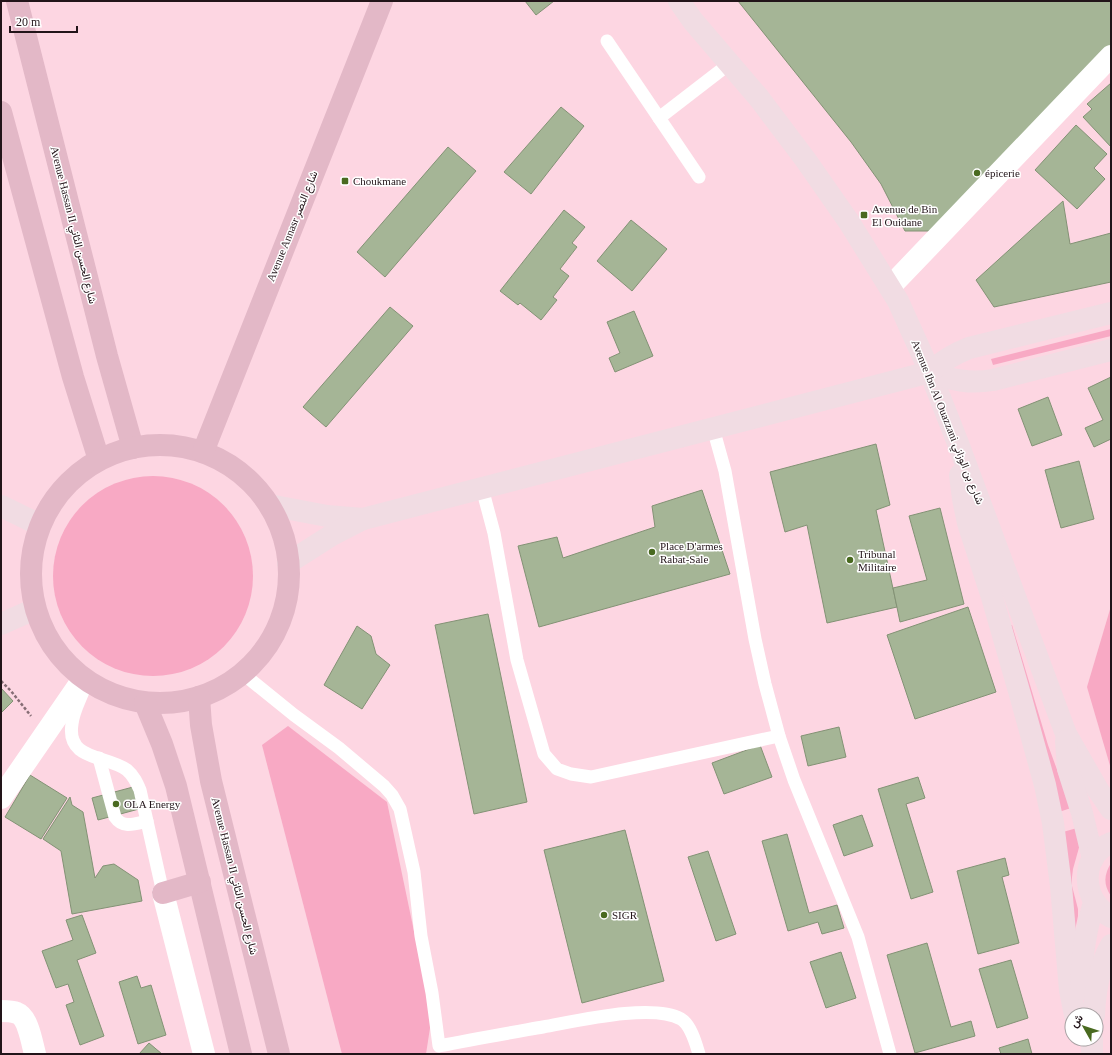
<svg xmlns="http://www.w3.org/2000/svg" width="1112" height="1055" viewBox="0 0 1112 1055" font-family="'Times New Roman',Vazirmatn,serif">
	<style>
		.green { fill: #f8a9c4 }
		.building { fill: #a5b596; stroke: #839275 }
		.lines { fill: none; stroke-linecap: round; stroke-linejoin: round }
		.path { stroke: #866d75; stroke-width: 2.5; stroke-dasharray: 3 2; stroke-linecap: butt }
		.lane { stroke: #fff; stroke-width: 13 }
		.street { stroke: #fff; stroke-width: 22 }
		.secondary { stroke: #f1dce3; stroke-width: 22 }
		.primary { stroke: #e3b8c7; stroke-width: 22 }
		.poi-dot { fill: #496a20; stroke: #fff; stroke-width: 1.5 }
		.labels { text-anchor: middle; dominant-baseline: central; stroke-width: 3; stroke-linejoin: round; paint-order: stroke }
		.poi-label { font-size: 11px; fill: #221419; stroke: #fff; text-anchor: start }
		.street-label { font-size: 11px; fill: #221419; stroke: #fff }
	</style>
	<rect width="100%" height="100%" fill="#fdd6e2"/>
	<!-- green -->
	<g class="green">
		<path d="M 1111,329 L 1111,336 L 993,365 L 991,359 Z"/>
		<circle cx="153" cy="576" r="100"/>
		<path d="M 1111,606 L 1111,769 L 1087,687 Z"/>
		<path d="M 1012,625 L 1048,745 L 1071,808 L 1059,812 L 1009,626 Z"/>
		<path d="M 288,726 L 387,802 L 430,1008 L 430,1028 L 426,1054 L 342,1054 L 262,745 Z"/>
		<path d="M 1077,828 L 1080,844 L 1073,869 L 1072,877 L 1072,886 L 1078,909 L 1078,916 L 1075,930 L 1063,832 Z"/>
		<path d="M 1111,863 L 1111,896 C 1103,884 1104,875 1111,863 Z"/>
	</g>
	<!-- building -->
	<g class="building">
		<path d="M 525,1 L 554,1 L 536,15 Z"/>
		<path d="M 738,1 L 1111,1 L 1111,51 L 931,231 L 905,231 L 881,184 L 851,142 Z"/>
		<path d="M 1111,83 L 1111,147 L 1083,117 L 1092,109 L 1087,104 Z"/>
		<path d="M 561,107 L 584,126 L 531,194 L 504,172 Z"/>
		<path d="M 1076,125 L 1107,154 L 1094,168 L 1105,179 L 1077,209 L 1035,170 Z"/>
		<path d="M 448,147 L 476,171 L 385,277 L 357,252 Z"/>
		<path d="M 1063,201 L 1070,244 L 1111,233 L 1111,282 L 994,307 L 976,280 Z"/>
		<path d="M 564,210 L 585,227 L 572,243 L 577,247 L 560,269 L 569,276 L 553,297 L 557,300 L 541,320 L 520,303 L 518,305 L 500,291 Z"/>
		<path d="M 631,220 L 667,249 L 632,291 L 597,261 Z"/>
		<path d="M 390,307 L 413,326 L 326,427 L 303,407 Z"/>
		<path d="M 634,311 L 653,356 L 615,372 L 609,358 L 620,353 L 607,322 Z"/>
		<path d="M 1111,377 L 1111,439 L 1094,447 L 1085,428 L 1103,420 L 1088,388 Z"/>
		<path d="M 1048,397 L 1062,435 L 1032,446 L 1018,409 Z"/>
		<path d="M 876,444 L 890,505 L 876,510 L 897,607 L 827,623 L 807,525 L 785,532 L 770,472 Z"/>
		<path d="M 1079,461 L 1094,519 L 1061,528 L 1045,470 Z"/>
		<path d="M 702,490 L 730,574 L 539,627 L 518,546 L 557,537 L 563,558 L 655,527 L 652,506 Z"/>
		<path d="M 940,508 L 964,604 L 900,622 L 893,588 L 927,580 L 909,516 Z"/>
		<path d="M 968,607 L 996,692 L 915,719 L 887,635 Z"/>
		<path d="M 488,614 L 527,802 L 474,814 L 435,625 Z"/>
		<path d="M 357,626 L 371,636 L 376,654 L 390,665 L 362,709 L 324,685 Z"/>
		<path d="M 1,688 L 13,701 L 1,713 Z"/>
		<path d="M 839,727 L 846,757 L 808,766 L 801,736 Z"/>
		<path d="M 760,745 L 772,777 L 724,794 L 712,763 Z"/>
		<path d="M 30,775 L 67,798 L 41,839 L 5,817 Z"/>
		<path d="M 918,777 L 925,798 L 906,804 L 933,892 L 911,899 L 878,789 Z"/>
		<path d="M 133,787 L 139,809 L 98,820 L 92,798 Z"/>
		<path d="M 70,797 L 72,805 L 83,812 L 95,878 L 103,866 L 114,864 L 138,880 L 142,901 L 72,914 L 61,851 L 43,839 Z"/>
		<path d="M 862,815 L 873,846 L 844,856 L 833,825 Z"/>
		<path d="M 625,830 L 664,981 L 582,1003 L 544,850 Z"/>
		<path d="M 787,834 L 809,913 L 837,905 L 844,928 L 822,934 L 818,922 L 788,931 L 762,841 Z"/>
		<path d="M 708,851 L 736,934 L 716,941 L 688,857 Z"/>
		<path d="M 1005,858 L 1009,875 L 1002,877 L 1019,943 L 978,954 L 957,871 Z"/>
		<path d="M 82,915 L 96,953 L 77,960 L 104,1036 L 80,1045 L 66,1005 L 74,1002 L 68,984 L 56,988 L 42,951 L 73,940 L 66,920 Z"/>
		<path d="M 927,943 L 951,1027 L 971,1021 L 975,1036 L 915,1053 L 887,955 Z"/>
		<path d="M 841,952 L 856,998 L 826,1008 L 810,962 Z"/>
		<path d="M 1011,960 L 1028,1018 L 997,1028 L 979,969 Z"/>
		<path d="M 137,976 L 141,988 L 151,985 L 166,1035 L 138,1044 L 119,982 Z"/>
		<path d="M 1028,1039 L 1032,1054 L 1001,1054 L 999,1048 Z"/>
		<path d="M 149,1043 L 162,1054 L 139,1054 Z"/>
	</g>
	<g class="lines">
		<!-- path -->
		<path class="path" d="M 1,681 L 11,691 L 31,716"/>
		<!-- lane -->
		<g class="lane">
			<path d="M 607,41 L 699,177"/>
			<path d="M 659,118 L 729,64"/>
			<path d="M 713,428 L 725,471 L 755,639 L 765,684 L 779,736 L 794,780 L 858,937 L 890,1054"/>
			<path d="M 482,488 L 494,533 L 517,660 L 544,754 L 557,769 L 571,774 L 591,777 L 779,736"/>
			<path d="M 242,673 L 294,715 L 339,748 L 384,786 L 392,795 L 400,809 L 414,872 L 421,936 L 432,993 L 439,1046 C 474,1039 509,1033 543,1027 C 577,1021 652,1003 681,1019 C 691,1025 696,1044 699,1054"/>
			<path d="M 84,689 C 80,700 73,712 72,724 C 66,761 107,755 127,770 C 134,776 137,783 140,790 L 163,893"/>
			<path d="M 99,758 L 115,817 C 123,829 135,824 147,821"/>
		</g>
		<!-- street -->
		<g class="street">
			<path d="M 890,287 L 1111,56"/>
			<path d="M 1,798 L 83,679"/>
			<path d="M 163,893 L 204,1054"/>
			<path d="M 1,1011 C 6,1011 12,1011 17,1013 C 28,1017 32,1043 35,1054"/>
		</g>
		<!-- secondary -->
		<g class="secondary">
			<path d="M 679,1 L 693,21 L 759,98 L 805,159 L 849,222 L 898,301 L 930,372 L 959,446 L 1066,734 L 1098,790 L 1111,809"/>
			<path d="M 930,372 C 951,380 970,384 993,380 L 1111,350"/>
			<path d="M 960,475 L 963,499 L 968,523 L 992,597 L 1021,698 L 1045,785 L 1053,823 L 1061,886 L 1070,990 L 1075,1015"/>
			<path d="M 269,505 L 327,516 L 363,519"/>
			<path d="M 1,506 L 40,525"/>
			<path d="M 288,563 L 332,535 L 363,519 L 930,372 C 942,361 954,354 969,348 L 1111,313"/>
			<path d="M 1,624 L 35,609"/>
			<path d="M 1066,741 L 1068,769 L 1082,813 L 1093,859"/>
			<path d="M 1111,843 C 1078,856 1082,902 1111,917"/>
			<path d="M 1082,989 C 1080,960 1086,930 1094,902"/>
			<path d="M 1094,1015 C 1095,990 1099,967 1111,945"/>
			<path d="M 1092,1054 L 1092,1039"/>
		</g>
		<!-- primary -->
		<g class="primary">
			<path d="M 17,1 L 107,356 L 133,448"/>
			<path d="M 1,112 L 73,377 L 99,460"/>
			<circle cx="160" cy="574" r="129"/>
			<path d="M 203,452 L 382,1"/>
			<path d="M 199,697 L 201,725 L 211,781 L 279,1054"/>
			<path d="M 145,703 L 162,744 L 176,786 L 241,1054"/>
			<path d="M 163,893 L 200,882"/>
		</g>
	</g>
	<!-- markers -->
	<g class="poi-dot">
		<circle cx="977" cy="173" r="4"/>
		<rect x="341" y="177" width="8" height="8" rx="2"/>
		<rect x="860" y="211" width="8" height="8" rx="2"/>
		<circle cx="652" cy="552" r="4"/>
		<circle cx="850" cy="560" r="4"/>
		<circle cx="116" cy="804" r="4"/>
		<circle cx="604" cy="915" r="4"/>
	</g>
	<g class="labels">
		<!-- poi labels -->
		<g class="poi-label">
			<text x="985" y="173">épicerie</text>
			<text x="353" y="181">Choukmane</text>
			<text x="872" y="209">Avenue de Bin<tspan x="872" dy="13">El Ouidane</tspan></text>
			<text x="660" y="546">Place D'armes<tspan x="660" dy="13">Rabat-Sale</tspan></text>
			<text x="858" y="554">Tribunal<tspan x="858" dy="13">Militaire</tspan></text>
			<text x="124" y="804">OLA Energy</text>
			<text x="612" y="915">SIGR</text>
		</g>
		<!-- street labels -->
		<g class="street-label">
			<text transform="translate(74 225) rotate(76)">Avenue Hassan II شارع الحسن الثاني</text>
			<text transform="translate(292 226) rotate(-68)">Avenue Annasr شارع النصر</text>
			<text transform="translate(948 422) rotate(68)">Avenue Ibn Al Ouazzani شارع بن الوزاني</text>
			<text transform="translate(235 876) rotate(76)">Avenue Hassan II شارع الحسن الثاني</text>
		</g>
	</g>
	<!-- border -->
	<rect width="1112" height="1055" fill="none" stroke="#221419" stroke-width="4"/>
	<!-- north arrow -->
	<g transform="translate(1084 1027) rotate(309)"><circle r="19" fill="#ffffff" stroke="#a7a1a3"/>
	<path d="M0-3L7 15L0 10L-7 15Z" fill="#496a20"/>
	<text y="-6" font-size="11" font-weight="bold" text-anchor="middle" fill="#221419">ش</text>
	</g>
	<!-- scale -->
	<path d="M10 26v6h67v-6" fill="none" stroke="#221419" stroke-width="2"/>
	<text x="16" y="26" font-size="12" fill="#221419" stroke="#ffffff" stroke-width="3" paint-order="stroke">20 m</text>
</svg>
